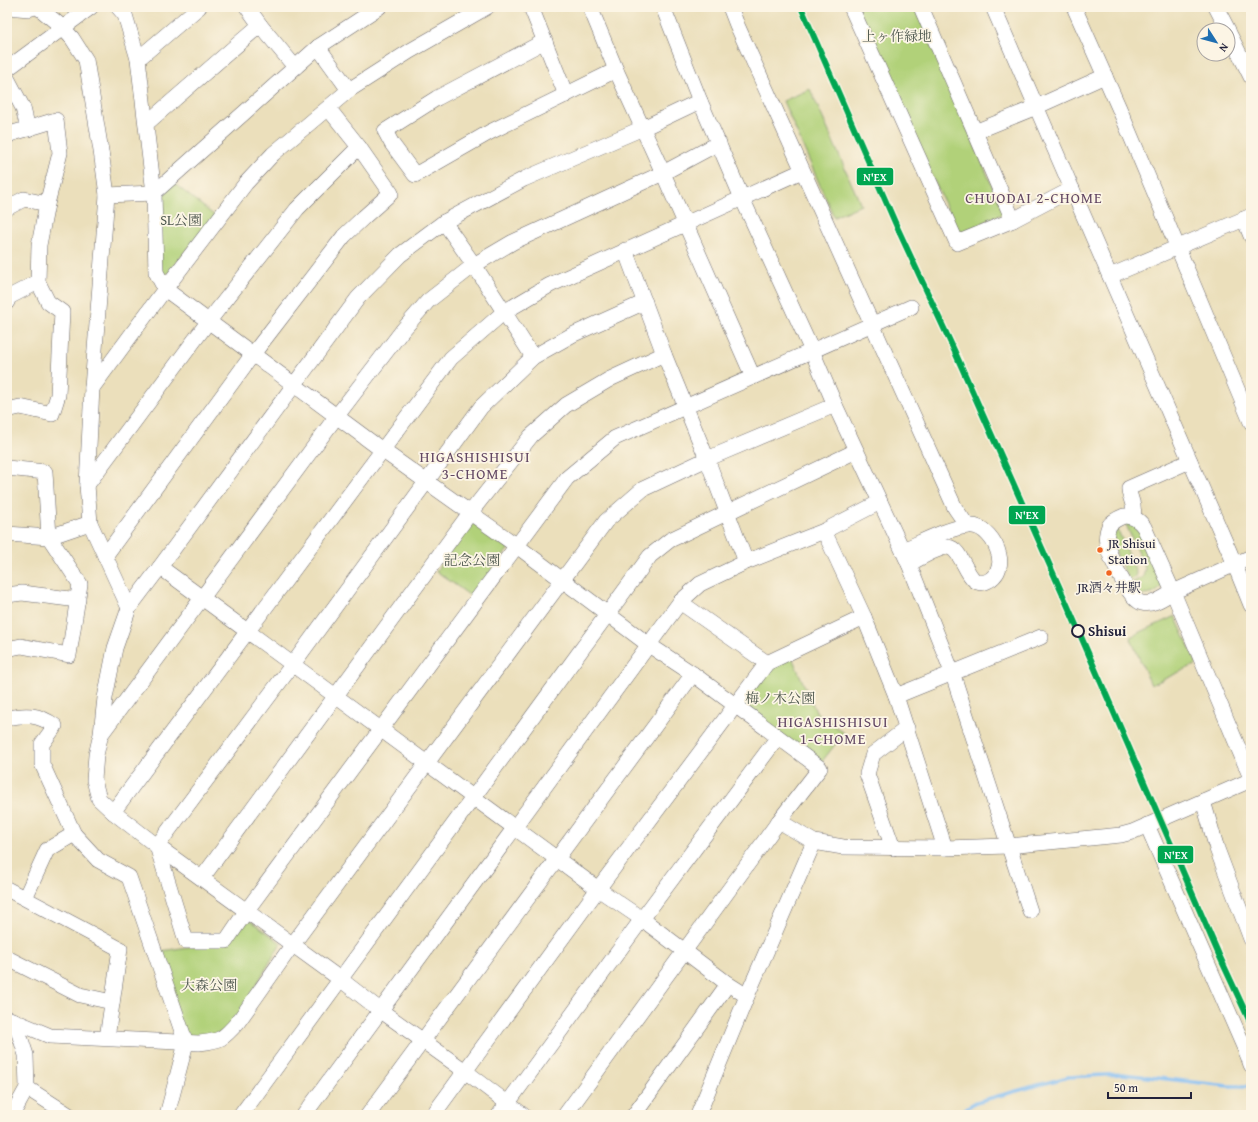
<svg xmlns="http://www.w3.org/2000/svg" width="1258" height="1122" viewBox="0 0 1258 1122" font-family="'Gentium Book Plus','Noto Serif JP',serif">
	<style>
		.green { fill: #b1d179; stroke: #6a7a5a }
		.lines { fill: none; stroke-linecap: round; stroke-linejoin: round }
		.stream { stroke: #82bdf4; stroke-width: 3.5 }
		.minor-casing { stroke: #686468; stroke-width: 16 }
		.minor { stroke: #fff; stroke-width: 15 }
		.rail-1-casing { stroke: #fcf5e5; stroke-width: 9 }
		.rail-1 { stroke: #00a651; stroke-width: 6 }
		.bus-dot { fill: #f26522; stroke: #fcf5e5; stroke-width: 1.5 }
		.stop-dot { fill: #fcf5e5; stroke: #22223b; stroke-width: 2 }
		.labels { text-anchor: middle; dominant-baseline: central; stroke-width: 3.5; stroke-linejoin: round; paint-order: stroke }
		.bus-label { font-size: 13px; fill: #22223b; stroke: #fcf5e5; text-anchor: start }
		.park-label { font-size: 14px; fill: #4d574e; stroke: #fcf5e5 }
		.stop-label { font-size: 14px; font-weight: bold; fill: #22223b; stroke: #fcf5e5; text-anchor: start }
		.neighbourhood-label { font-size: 15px; letter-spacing: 1px; fill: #624763; stroke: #fcf5e5 }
		.line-badge { stroke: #fcf5e5; stroke-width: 1.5 }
		.badge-label { font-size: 11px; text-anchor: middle; font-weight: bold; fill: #fff }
	</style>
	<rect width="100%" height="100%" fill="#fcf5e5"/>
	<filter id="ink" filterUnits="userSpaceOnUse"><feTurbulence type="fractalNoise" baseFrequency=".025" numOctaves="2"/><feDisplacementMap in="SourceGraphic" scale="8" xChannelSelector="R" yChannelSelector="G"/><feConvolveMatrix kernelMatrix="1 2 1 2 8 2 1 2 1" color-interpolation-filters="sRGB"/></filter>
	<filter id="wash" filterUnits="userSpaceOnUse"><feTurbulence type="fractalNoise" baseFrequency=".012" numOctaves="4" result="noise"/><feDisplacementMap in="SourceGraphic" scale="16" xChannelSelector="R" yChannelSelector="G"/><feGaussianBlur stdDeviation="0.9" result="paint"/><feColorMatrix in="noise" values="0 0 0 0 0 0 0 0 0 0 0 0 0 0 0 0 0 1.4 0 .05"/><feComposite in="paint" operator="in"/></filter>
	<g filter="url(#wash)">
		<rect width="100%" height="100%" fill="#ebdfbb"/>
		<!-- green -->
		<g class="green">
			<path d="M 853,7 L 915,7 L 1004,213 L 959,234 Z"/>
			<path d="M 810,89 L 861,205 L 834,217 L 783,101 Z"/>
			<path d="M 171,181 L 215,216 L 164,278 L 158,271 L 156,193 Z"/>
			<path d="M 471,521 L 509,548 L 472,597 L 436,571 Z"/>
			<path d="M 1125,522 L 1137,525 L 1163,584 C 1158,593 1149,597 1139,594 L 1131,583 L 1143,577 L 1145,569 Z"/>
			<path d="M 1117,528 L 1136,572 C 1136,577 1134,578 1129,580 C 1122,565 1107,544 1117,528 Z"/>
			<path d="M 1175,616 L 1197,664 L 1151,685 L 1130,637 Z"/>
			<path d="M 791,655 L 816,712 L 844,733 L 820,764 L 741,704 L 769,666 Z"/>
			<path d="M 250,920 L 281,943 L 230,1030 L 186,1043 L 155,952 L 226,941 Z"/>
		</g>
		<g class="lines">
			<!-- stream -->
			<path class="stream" d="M 955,1115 L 976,1102 L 1068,1077 L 1122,1074 L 1229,1086 L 1251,1086"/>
		</g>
	</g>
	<g filter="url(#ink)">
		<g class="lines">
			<!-- minor casing -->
			<g class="minor-casing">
				<g id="minor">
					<path d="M 7,7 L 29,9 L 35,7"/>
					<path d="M 38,7 L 62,27 L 72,38 L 86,60 L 101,151 L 107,195 L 92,388 L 87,485 L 90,523 L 129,608"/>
					<path d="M 118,7 L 125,15 L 138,59 L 154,193 L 156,272 L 165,289 L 382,450 L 517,546 L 649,645 L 693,674 L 820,768 L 779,821 L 565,1115"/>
					<path d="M 247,7 L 260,25 L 295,67"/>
					<path d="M 531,7 L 566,95"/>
					<path d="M 590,7 L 616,70 L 663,173 L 753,377"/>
					<path d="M 663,7 L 700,101 L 742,198 L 812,351 L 835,405 L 909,564 L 952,672 L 1030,911"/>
					<path d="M 730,7 L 737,25 L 955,508 L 964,521 L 968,526"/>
					<path d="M 851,7 L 957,243 L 1013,220 L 1072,189"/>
					<path d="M 921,7 L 1013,220"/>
					<path d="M 993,7 L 1230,553 L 1251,605"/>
					<path d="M 1074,7 L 1119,108 L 1251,422"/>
					<path d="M 1216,7 L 1228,30"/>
					<path d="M 1228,31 L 1251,77"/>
					<path d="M 545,41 L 437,98 L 385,131 L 392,144 L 415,175 L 490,132 L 616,70"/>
					<path d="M 318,47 L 349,90"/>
					<path d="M 138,59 L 199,7"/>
					<path d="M 7,69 L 91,7"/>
					<path d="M 7,78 L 23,108 L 28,129"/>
					<path d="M 147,123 L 260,25"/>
					<path d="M 975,132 L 1036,107 L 1105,76"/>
					<path d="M 7,137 L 10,134 L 56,120 L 60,153 L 47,204 L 39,245 L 38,282 L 48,302 L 62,312 L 58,395 L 52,414 L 20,407 L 7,410"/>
					<path d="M 107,195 L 154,193 L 318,47 L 379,7"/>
					<path d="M 7,208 L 24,199 L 47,204"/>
					<path d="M 1244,219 L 1251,236"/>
					<path d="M 444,222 L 474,265 L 533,357"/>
					<path d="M 625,250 L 664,354 L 707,459 L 746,562"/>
					<path d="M 1110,276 L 1251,216"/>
					<path d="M 7,302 L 9,297 L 38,282"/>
					<path d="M 645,302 L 572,335 L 533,357 L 481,407 L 293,664 L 157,846 L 186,941 L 226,941 L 247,910 L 567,478 L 615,438 L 911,307"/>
					<path d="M 92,388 L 165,289 L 246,183 L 273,154 L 349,90 L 410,51 L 487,7"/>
					<path d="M 7,468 L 45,472 L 49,537 L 80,584 L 69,655 L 21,646 L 7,649"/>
					<path d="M 87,485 L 208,322 L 297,209 L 359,147"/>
					<path d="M 1124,516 C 1134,517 1138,519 1144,527 L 1173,592 C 1164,597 1153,606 1142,603 C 1130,601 1109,556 1107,544 C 1106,539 1107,531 1109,526 C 1112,521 1119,518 1124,516 Z"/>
					<path d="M 1133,516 C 1136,502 1128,498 1129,488 L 1190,461"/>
					<path d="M 824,531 L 864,617 L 896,696 L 945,848"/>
					<path d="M 7,534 L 49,537 L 90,523"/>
					<path d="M 903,550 C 922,542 948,528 968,526 C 984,524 996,542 999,555 C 1001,564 999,573 991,579 C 966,596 966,549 948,547 C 938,547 919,559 909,564"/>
					<path d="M 105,556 L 253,354 L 344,236 L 364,217 L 391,193 L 359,147 L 328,108"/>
					<path d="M 1251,557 L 1173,592 L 1251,778"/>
					<path d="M 160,567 L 598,889 L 642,919 L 728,984 L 747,996"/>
					<path d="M 7,595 L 22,593 L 78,600"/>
					<path d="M 680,602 L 767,663"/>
					<path d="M 896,696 L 1041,637"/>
					<path d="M 7,718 C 26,714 38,714 55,726 L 42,744 L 42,764 L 74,834 L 98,860 L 129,877 L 186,1043 L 167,1115"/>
					<path d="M 102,733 L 336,417 L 402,331 L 428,301 L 474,265 L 513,242 L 663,173 L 719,143"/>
					<path d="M 1203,801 L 1217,849 L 1251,939"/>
					<path d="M 113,812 L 451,358 L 504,312 L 550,285 L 802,171"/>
					<path d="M 779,821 L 814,842 L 843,847 L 945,848 L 1008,846 L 1121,835 L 1132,832 L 1251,780"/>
					<path d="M 1147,825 L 1248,1056 L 1251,1065"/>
					<path d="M 893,848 L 867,774 L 873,754 L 907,728"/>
					<path d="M 202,878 L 470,513 L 531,436 L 566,405 L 610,379 L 664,354"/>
					<path d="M 7,889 L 120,949 L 107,1038"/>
					<path d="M 25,898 L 47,850 L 74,834"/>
					<path d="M 7,958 L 80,995 L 112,1002"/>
					<path d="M 7,1018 L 50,1036 L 199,1043 C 221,1041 223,1039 238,1022 L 293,944 L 606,521 L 643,489 L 707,459 L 835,405"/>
					<path d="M 27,1088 L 69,1115"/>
					<path d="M 12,1115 L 27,1088 L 26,1055 L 15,1021"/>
					<path d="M 241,1115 L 650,556 L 670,540 L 856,451"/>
					<path d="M 304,1115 L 680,602 L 700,584 L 746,562 L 824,531 L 880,502"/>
					<path d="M 368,1115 L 693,674"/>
					<path d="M 433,1115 L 598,889 L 767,663 L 864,617"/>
					<path d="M 499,1115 L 642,919 L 778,737"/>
					<path d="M 523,1115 L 465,1071 L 380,1010 L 340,979 L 157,846 L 113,812 L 99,799 L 94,780 L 96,755 L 101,734 L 105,698 L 115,648 L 129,608 L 160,567 L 358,298 L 400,255 L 444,222 L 524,179 L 643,128 L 700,101"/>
					<path d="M 634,1115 L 728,984"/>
					<path d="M 698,1115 L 747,996 L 814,842"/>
				</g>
			</g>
			<!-- minor -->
			<use href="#minor" class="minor"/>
			<!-- rail-1 casing -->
			<g class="rail-1-casing">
				<path id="rail-1" d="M 801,7 L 897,227 L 954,350 L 1066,602 L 1219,955 L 1251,1024"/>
			</g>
			<!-- rail-1 -->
			<use href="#rail-1" class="rail-1"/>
		</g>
	</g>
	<!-- markers -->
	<g class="bus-dot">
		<circle cx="1100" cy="550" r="3.5"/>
		<circle cx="1109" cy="573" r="3.5"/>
	</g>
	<circle class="stop-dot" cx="1078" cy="631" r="6"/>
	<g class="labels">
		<!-- bus labels -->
		<g class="bus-label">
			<text x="1108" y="543">JR Shisui<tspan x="1108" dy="16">Station</tspan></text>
			<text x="1109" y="587" text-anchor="middle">JR酒々井駅</text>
		</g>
		<!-- park labels -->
		<g class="park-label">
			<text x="897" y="36">上ヶ作緑地</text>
			<text x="181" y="220">SL公園</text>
			<text x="472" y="560">記念公園</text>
			<text x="780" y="698">梅ノ木公園</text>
			<text x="209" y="985">大森公園</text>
		</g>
		<!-- stop labels -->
		<g class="stop-label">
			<text x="1088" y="631">Shisui</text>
		</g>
		<!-- neighbourhood labels -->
		<g class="neighbourhood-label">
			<text x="1034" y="197">CHUODAI 2-CHOME</text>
			<text x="475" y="456">HIGASHISHISUI<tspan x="475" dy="17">3-CHOME</tspan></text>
			<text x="833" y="721">HIGASHISHISUI<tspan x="833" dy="17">1-CHOME</tspan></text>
		</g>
	</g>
	<g class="line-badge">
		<rect x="856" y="167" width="38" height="19" rx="4" fill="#00a651"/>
		<rect x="1008" y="505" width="38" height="20" rx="4" fill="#00a651"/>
		<rect x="1157" y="845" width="37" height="19" rx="4" fill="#00a651"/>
	</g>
	<g class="badge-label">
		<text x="875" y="181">N'EX</text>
		<text x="1027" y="519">N'EX</text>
		<text x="1176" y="859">N'EX</text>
	</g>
	<!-- margin -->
	<rect width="1258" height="1122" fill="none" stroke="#fcf5e5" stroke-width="24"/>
	<!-- north arrow -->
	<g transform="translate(1216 42) rotate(126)"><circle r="19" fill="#fcf5e5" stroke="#a5a1a1"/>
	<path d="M0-3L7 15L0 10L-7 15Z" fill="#1f6fb2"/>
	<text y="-6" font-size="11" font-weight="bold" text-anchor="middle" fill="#22223b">N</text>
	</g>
	<!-- scale -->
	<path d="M1108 1092v6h83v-6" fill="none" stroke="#22223b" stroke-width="2"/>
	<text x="1114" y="1092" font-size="12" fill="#22223b" stroke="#fcf5e5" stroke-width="3" paint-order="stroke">50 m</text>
</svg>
